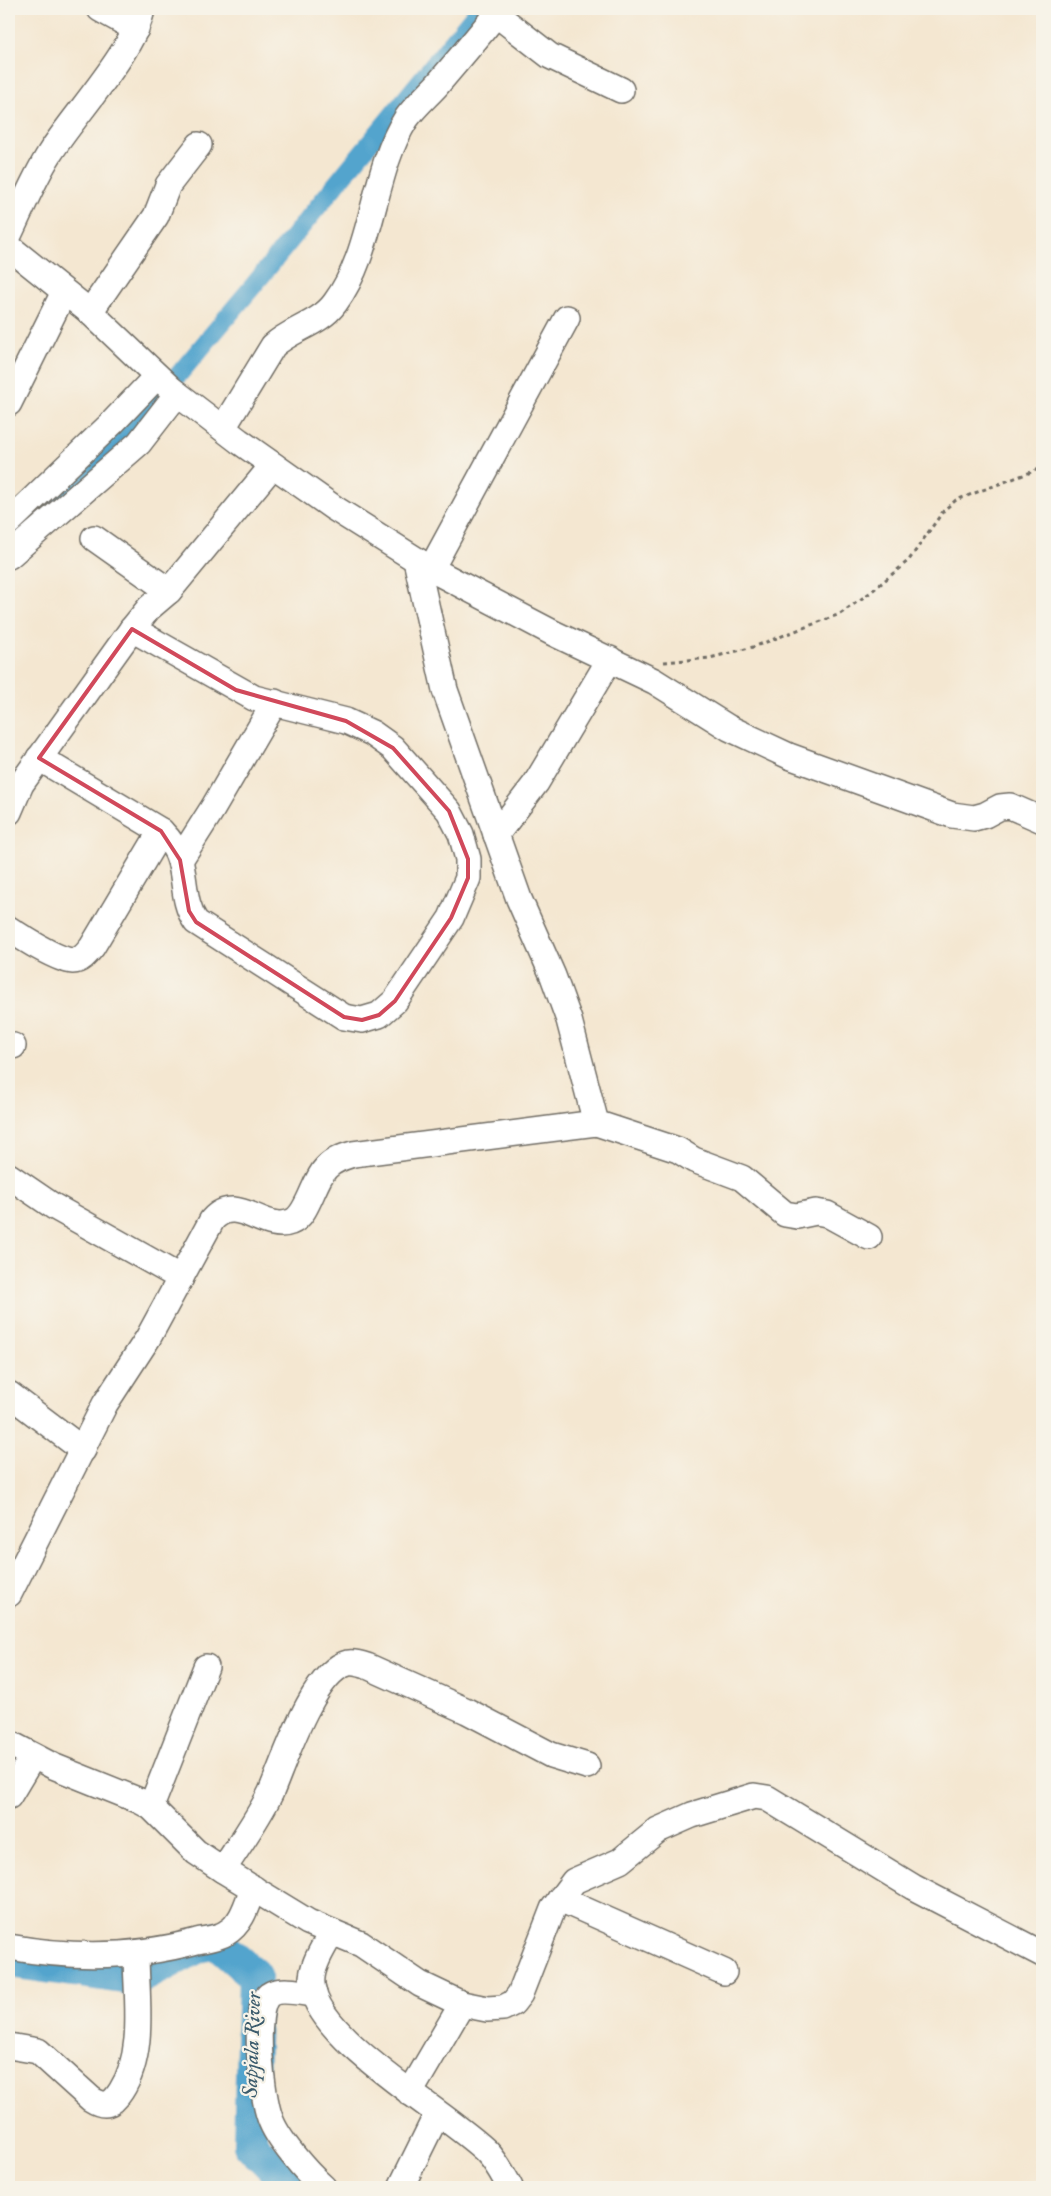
<svg xmlns="http://www.w3.org/2000/svg" width="1051" height="2196" viewBox="0 0 1051 2196" font-family="'IM FELL English',serif">
	<style>
		.lines { fill: none; stroke-linecap: round; stroke-linejoin: round }
		.canal { stroke: #52a4cd; stroke-width: 19 }
		.river { stroke: #52a4cd; stroke-width: 34 }
		.minor-casing { stroke: #716d65; stroke-width: 28 }
		.path { stroke: #716d65; stroke-width: 3; stroke-dasharray: 4 4; stroke-linecap: butt }
		.minor { stroke: #fff; stroke-width: 25 }
		.marked { fill: none; stroke: #d1495b; stroke-width: 4; stroke-linejoin: round }
		.labels { text-anchor: middle; dominant-baseline: central; stroke-width: 4.5; stroke-linejoin: round; paint-order: stroke }
		.water-label { font-size: 21px; font-style: italic; fill: #3b5b6c; stroke: #f7f3e8 }
	</style>
	<rect width="100%" height="100%" fill="#f7f3e8"/>
	<filter id="ink" filterUnits="userSpaceOnUse"><feTurbulence type="fractalNoise" baseFrequency=".02" numOctaves="2"/><feDisplacementMap in="SourceGraphic" scale="10" xChannelSelector="R" yChannelSelector="G"/><feConvolveMatrix kernelMatrix="1 2 1 2 8 2 1 2 1" color-interpolation-filters="sRGB"/></filter>
	<filter id="wash" filterUnits="userSpaceOnUse"><feTurbulence type="fractalNoise" baseFrequency=".0096" numOctaves="4" result="noise"/><feDisplacementMap in="SourceGraphic" scale="20" xChannelSelector="R" yChannelSelector="G"/><feGaussianBlur stdDeviation="1.12" result="paint"/><feColorMatrix in="noise" values="0 0 0 0 0 0 0 0 0 0 0 0 0 0 0 0 0 1.4 0 .05"/><feComposite in="paint" operator="in"/></filter>
	<g filter="url(#wash)">
		<rect width="100%" height="100%" fill="#f4e7d1"/>
		<g class="lines">
			<!-- canal -->
			<path class="canal" d="M 9,538 L 132,430 L 253,286 L 479,9"/>
			<!-- river -->
			<path class="river" d="M 9,1961 L 137,1979 L 212,1939 L 255,1976 L 250,2144 L 292,2187"/>
		</g>
	</g>
	<g filter="url(#ink)">
		<g class="lines">
			<!-- minor casing -->
			<g class="minor-casing">
				<g id="minor">
					<path d="M 100,9 L 136,29"/>
					<path d="M 496,14 L 550,56 L 621,90"/>
					<path d="M 9,235 C 22,208 34,178 50,153 C 74,115 135,50 142,9"/>
					<path d="M 9,247 L 90,312 L 171,389 L 239,441 L 334,508 L 431,569 L 553,633 L 654,681 L 729,728 L 789,756 L 952,815 L 974,818 L 985,815 L 1000,807 L 1010,806 L 1042,820"/>
					<path d="M 90,312 L 156,216 L 168,185 L 199,145"/>
					<path d="M 9,403 L 64,292"/>
					<path d="M 223,428 L 273,346 C 291,329 320,324 335,303 C 374,251 372,172 406,119 C 415,106 427,96 437,85 C 458,60 480,35 500,9"/>
					<path d="M 9,522 L 112,423 L 157,376"/>
					<path d="M 94,538 L 169,591"/>
					<path d="M 9,556 L 139,443 L 177,394"/>
					<path d="M 416,560 L 445,690 L 519,899 L 553,976 L 569,1020 L 596,1123 L 678,1150 L 694,1160 L 742,1178 L 785,1214 L 797,1216 L 816,1212 L 827,1214 L 869,1237"/>
					<path d="M 431,569 L 567,318"/>
					<path d="M 39,758 L 161,831 C 169,839 177,849 180,861 C 186,883 183,903 196,922 L 344,1017 L 362,1020 L 379,1015 L 395,1001 L 451,918 L 468,878 L 468,859 L 461,834 L 449,811 L 393,748 L 372,733 L 346,721 L 254,698 L 132,629"/>
					<path d="M 9,812 L 21,784 L 132,629 L 149,608 L 169,591 L 273,465"/>
					<path d="M 496,835 L 536,783 L 610,659"/>
					<path d="M 180,860 L 213,808 L 275,702"/>
					<path d="M 9,929 C 23,938 57,960 73,961 C 81,961 87,953 92,947 L 161,831"/>
					<path d="M 9,1045 L 13,1046"/>
					<path d="M 9,1176 L 53,1206 L 181,1278"/>
					<path d="M 9,1394 L 83,1450"/>
					<path d="M 9,1594 L 105,1404 L 148,1338 L 212,1220 C 237,1192 263,1233 291,1222 C 308,1216 313,1181 326,1168 C 333,1160 343,1157 353,1154 L 596,1123"/>
					<path d="M 9,1743 L 53,1766 L 140,1801 L 151,1807 L 196,1852 L 223,1870 L 308,1922 L 361,1944 L 420,1984 L 462,2004 L 487,2009 L 503,2008 L 513,2003 L 520,1994 L 553,1909 L 574,1881 L 620,1861 L 658,1830 L 692,1815 L 754,1796 L 767,1798 L 913,1887 L 1042,1954"/>
					<path d="M 9,1796 L 33,1756"/>
					<path d="M 151,1807 L 206,1667"/>
					<path d="M 223,1870 C 239,1845 258,1819 271,1792 C 284,1762 313,1671 348,1663 C 355,1662 361,1664 367,1666 L 467,1711 L 551,1755 L 587,1766"/>
					<path d="M 560,1899 L 724,1972"/>
					<path d="M 332,1932 C 324,1947 310,1967 312,1984 C 315,2039 449,2114 487,2152 C 497,2162 503,2175 510,2187"/>
					<path d="M 9,1947 C 71,1958 136,1958 197,1941 C 206,1939 218,1938 226,1933 C 242,1924 247,1904 253,1888"/>
					<path d="M 314,1994 C 302,1993 279,1987 269,1995 C 251,2009 262,2097 270,2118 C 277,2139 307,2173 323,2187"/>
					<path d="M 9,2046 L 38,2051 L 91,2099 C 105,2108 112,2105 121,2091 C 146,2052 136,1997 136,1953"/>
					<path d="M 410,2093 L 462,2004"/>
					<path d="M 401,2187 L 437,2114"/>
				</g>
			</g>
			<!-- path -->
			<path class="path" d="M 664,662 L 710,658 L 753,647 L 840,614 L 871,592 L 909,560 L 944,510 L 956,500 L 1042,468"/>
			<!-- minor -->
			<use href="#minor" class="minor"/>
		</g>
	</g>
	<!-- marked area -->
	<path class="marked" d="M 132,629 L 236,690 L 346,721 L 393,748 L 449,811 L 468,859 L 468,878 L 451,918 L 395,1001 L 379,1015 L 362,1020 L 344,1017 L 196,922 L 189,911 L 180,860 L 161,831 L 39,758 Z"/>
	<g class="labels">
		<!-- water labels -->
		<g class="water-label">
			<text transform="translate(253 2045) rotate(-88)">Sapjala River</text>
		</g>
	</g>
	<!-- margin -->
	<rect width="1051" height="2196" fill="none" stroke="#f7f3e8" stroke-width="30"/>
</svg>
